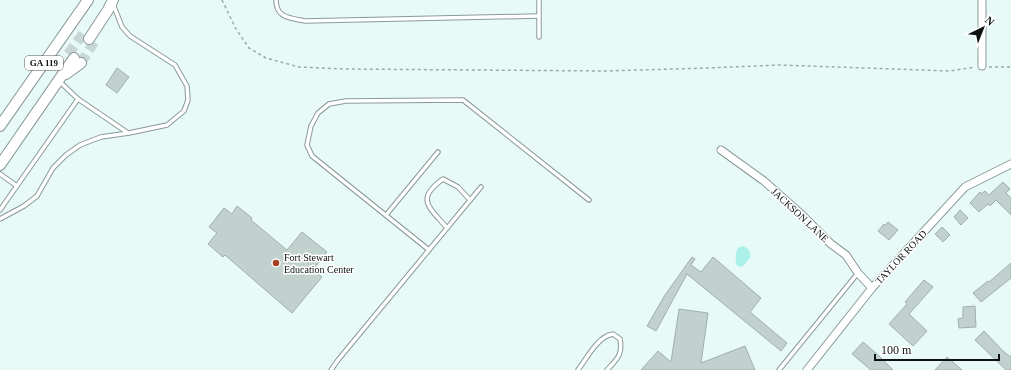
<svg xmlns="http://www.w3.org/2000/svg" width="1011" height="370" viewBox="0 0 1011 370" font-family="Georgia,serif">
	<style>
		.green { fill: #abf1e9 }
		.building { fill: #c0d1ce; stroke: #9fafad }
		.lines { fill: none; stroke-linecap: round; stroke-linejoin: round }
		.primary-tunnel { stroke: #c7d7d5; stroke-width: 10; stroke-dasharray: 10 5; stroke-linecap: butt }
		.lane-casing { stroke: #8a9a98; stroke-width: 5.5 }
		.street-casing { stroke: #8a9a98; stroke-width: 9 }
		.primary-casing { stroke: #8a9a98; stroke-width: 12 }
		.path { stroke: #9ca9a7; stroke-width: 1.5; stroke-dasharray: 3 3; stroke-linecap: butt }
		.lane { stroke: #fff; stroke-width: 3.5 }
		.street { stroke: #fff; stroke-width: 7 }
		.primary { stroke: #fff; stroke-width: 10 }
		.poi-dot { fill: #a73f20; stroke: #fff; stroke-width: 1.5 }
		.labels { text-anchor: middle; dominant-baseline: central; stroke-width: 3; stroke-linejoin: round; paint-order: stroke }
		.shield { fill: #fff; stroke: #565a59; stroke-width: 1 }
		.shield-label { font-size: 9px; font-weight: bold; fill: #0d1312 }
		.street-label { font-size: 10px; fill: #0d1312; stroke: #fff }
		.poi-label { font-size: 10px; fill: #0d1312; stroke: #fff; text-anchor: start }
	</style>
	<rect width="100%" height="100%" fill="#e8faf7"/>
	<!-- green -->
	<path class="green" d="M 743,246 C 749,249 751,251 750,258 L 742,267 L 737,266 C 735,260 735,251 739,247 Z"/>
	<!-- building -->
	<g class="building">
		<path d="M 117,68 L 129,77 L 117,93 L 106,85 Z"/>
		<path d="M 1003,182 L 1010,189 L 1006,193 L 1011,198 L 1011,215 L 996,200 L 990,206 L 988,204 L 979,212 L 970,203 L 980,192 L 981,194 L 985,191 L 989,195 Z"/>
		<path d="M 237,206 L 252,218 L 251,220 L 287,250 L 302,232 L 327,252 L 313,270 L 322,277 L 292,313 L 225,255 L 223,257 L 208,244 L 217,233 L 209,227 L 224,208 L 232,214 Z"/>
		<path d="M 960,210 L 968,218 L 961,225 L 954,217 Z"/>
		<path d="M 888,222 L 898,230 L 889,240 L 878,231 L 884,224 L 885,226 Z"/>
		<path d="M 942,227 L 950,235 L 943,242 L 935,234 Z"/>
		<path d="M 692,257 L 695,259 L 691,265 L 701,272 L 713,257 L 761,298 L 750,312 L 787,343 L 781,351 L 687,274 L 656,331 L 647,326 L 665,295 Z"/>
		<path d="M 1011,263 L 1011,278 L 981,302 L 973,293 L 988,281 L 989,282 Z"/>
		<path d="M 924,280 L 933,287 L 909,314 L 927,331 L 913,346 L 889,324 L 907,304 L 905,302 Z"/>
		<path d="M 975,306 L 976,327 L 959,328 L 958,319 L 963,318 L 963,307 Z"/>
		<path d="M 679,309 L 708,313 L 701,363 L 745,346 L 755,370 L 641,370 L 658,351 L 671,362 Z"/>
		<path d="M 984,331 L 1004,352 L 1011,357 L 1011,370 L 1006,370 L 975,340 Z"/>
		<path d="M 863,342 L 878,355 L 893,370 L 871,370 L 852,354 Z"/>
		<path d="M 947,357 L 962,370 L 935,370 Z"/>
	</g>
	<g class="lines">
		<!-- primary-tunnel -->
		<g class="primary-tunnel">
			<path d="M 68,54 L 83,34"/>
			<path d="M 81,63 L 94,42"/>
		</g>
		<!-- lane casing -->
		<g class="lane-casing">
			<g id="lane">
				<path d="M 276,0 C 276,18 290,18 305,21 L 538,16"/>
				<path d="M 539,0 L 539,37"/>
				<path d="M 59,81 L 78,99"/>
				<path d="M 0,174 L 17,186"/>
				<path d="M 0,210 L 78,99 L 128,133"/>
				<path d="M 386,215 L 438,152"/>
				<path d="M 0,219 L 24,206 L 37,196 L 53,168 L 66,155 L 80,145 L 101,137 L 129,133 L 167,125 L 184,111 L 188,100 L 187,86 L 175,65 L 130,36 L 122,27 L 113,4"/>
				<path d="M 447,228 C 429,207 415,199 443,179 L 458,187 L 470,200"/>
				<path d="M 429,250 L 312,156 L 307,145 L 311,126 L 318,113 L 329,104 L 346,101 L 463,100 L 589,200"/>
				<path d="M 331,370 L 338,360 L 481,187"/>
				<path d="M 578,370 C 587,358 598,336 613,334 L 620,339 C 623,355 617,359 607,370"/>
				<path d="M 779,370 L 858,273"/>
			</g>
		</g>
		<!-- street casing -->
		<g class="street-casing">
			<g id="street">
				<path d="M 982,66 L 982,0"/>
				<path d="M 721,150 L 764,181 L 800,213 L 831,244 L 846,255 L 858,273 L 872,288"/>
				<path d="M 807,370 L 872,288 L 965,187 L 1011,164"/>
			</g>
		</g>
		<!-- primary casing -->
		<g class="primary-casing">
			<g id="primary">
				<path d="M 89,39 L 108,10 L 113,0"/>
				<path d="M 66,74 L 81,63"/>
				<path d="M 0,126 L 88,0"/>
				<path d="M 0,165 L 74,58"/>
			</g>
		</g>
		<!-- path -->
		<g class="path">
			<path d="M 222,0 L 236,29 L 249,48 L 266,58 L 299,67 L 344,69 L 606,71 L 708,68 L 780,65 L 950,71 L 975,67"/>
			<path d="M 989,67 L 1011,67"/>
		</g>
		<!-- lane -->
		<use href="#lane" class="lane"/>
		<!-- street -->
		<use href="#street" class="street"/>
		<!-- primary -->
		<use href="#primary" class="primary"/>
	</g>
	<!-- markers -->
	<circle class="poi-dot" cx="276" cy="263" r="4"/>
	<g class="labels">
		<!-- shield labels -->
		<rect class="shield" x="25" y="56" width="38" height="14" rx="3"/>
		<g class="shield-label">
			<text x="44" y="63">GA 119</text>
		</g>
		<!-- street labels -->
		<g class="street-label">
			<text transform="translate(800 215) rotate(43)">JACKSON LANE</text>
			<text transform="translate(901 257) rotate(-47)">TAYLOR ROAD</text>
		</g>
		<!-- poi labels -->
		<g class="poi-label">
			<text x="284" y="257">Fort Stewart<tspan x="284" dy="12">Education Center</tspan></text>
		</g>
	</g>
	<!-- north arrow -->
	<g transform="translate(983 28) rotate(43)" stroke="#ffffff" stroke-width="3" paint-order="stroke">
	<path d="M0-3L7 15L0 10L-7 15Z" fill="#0d1312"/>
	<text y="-6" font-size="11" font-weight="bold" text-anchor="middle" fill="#0d1312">N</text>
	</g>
	<!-- scale -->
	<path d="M875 354v6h124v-6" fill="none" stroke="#0d1312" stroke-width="2"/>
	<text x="881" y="354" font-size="12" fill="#0d1312" stroke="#ffffff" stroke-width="3" paint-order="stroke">100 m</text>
</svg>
